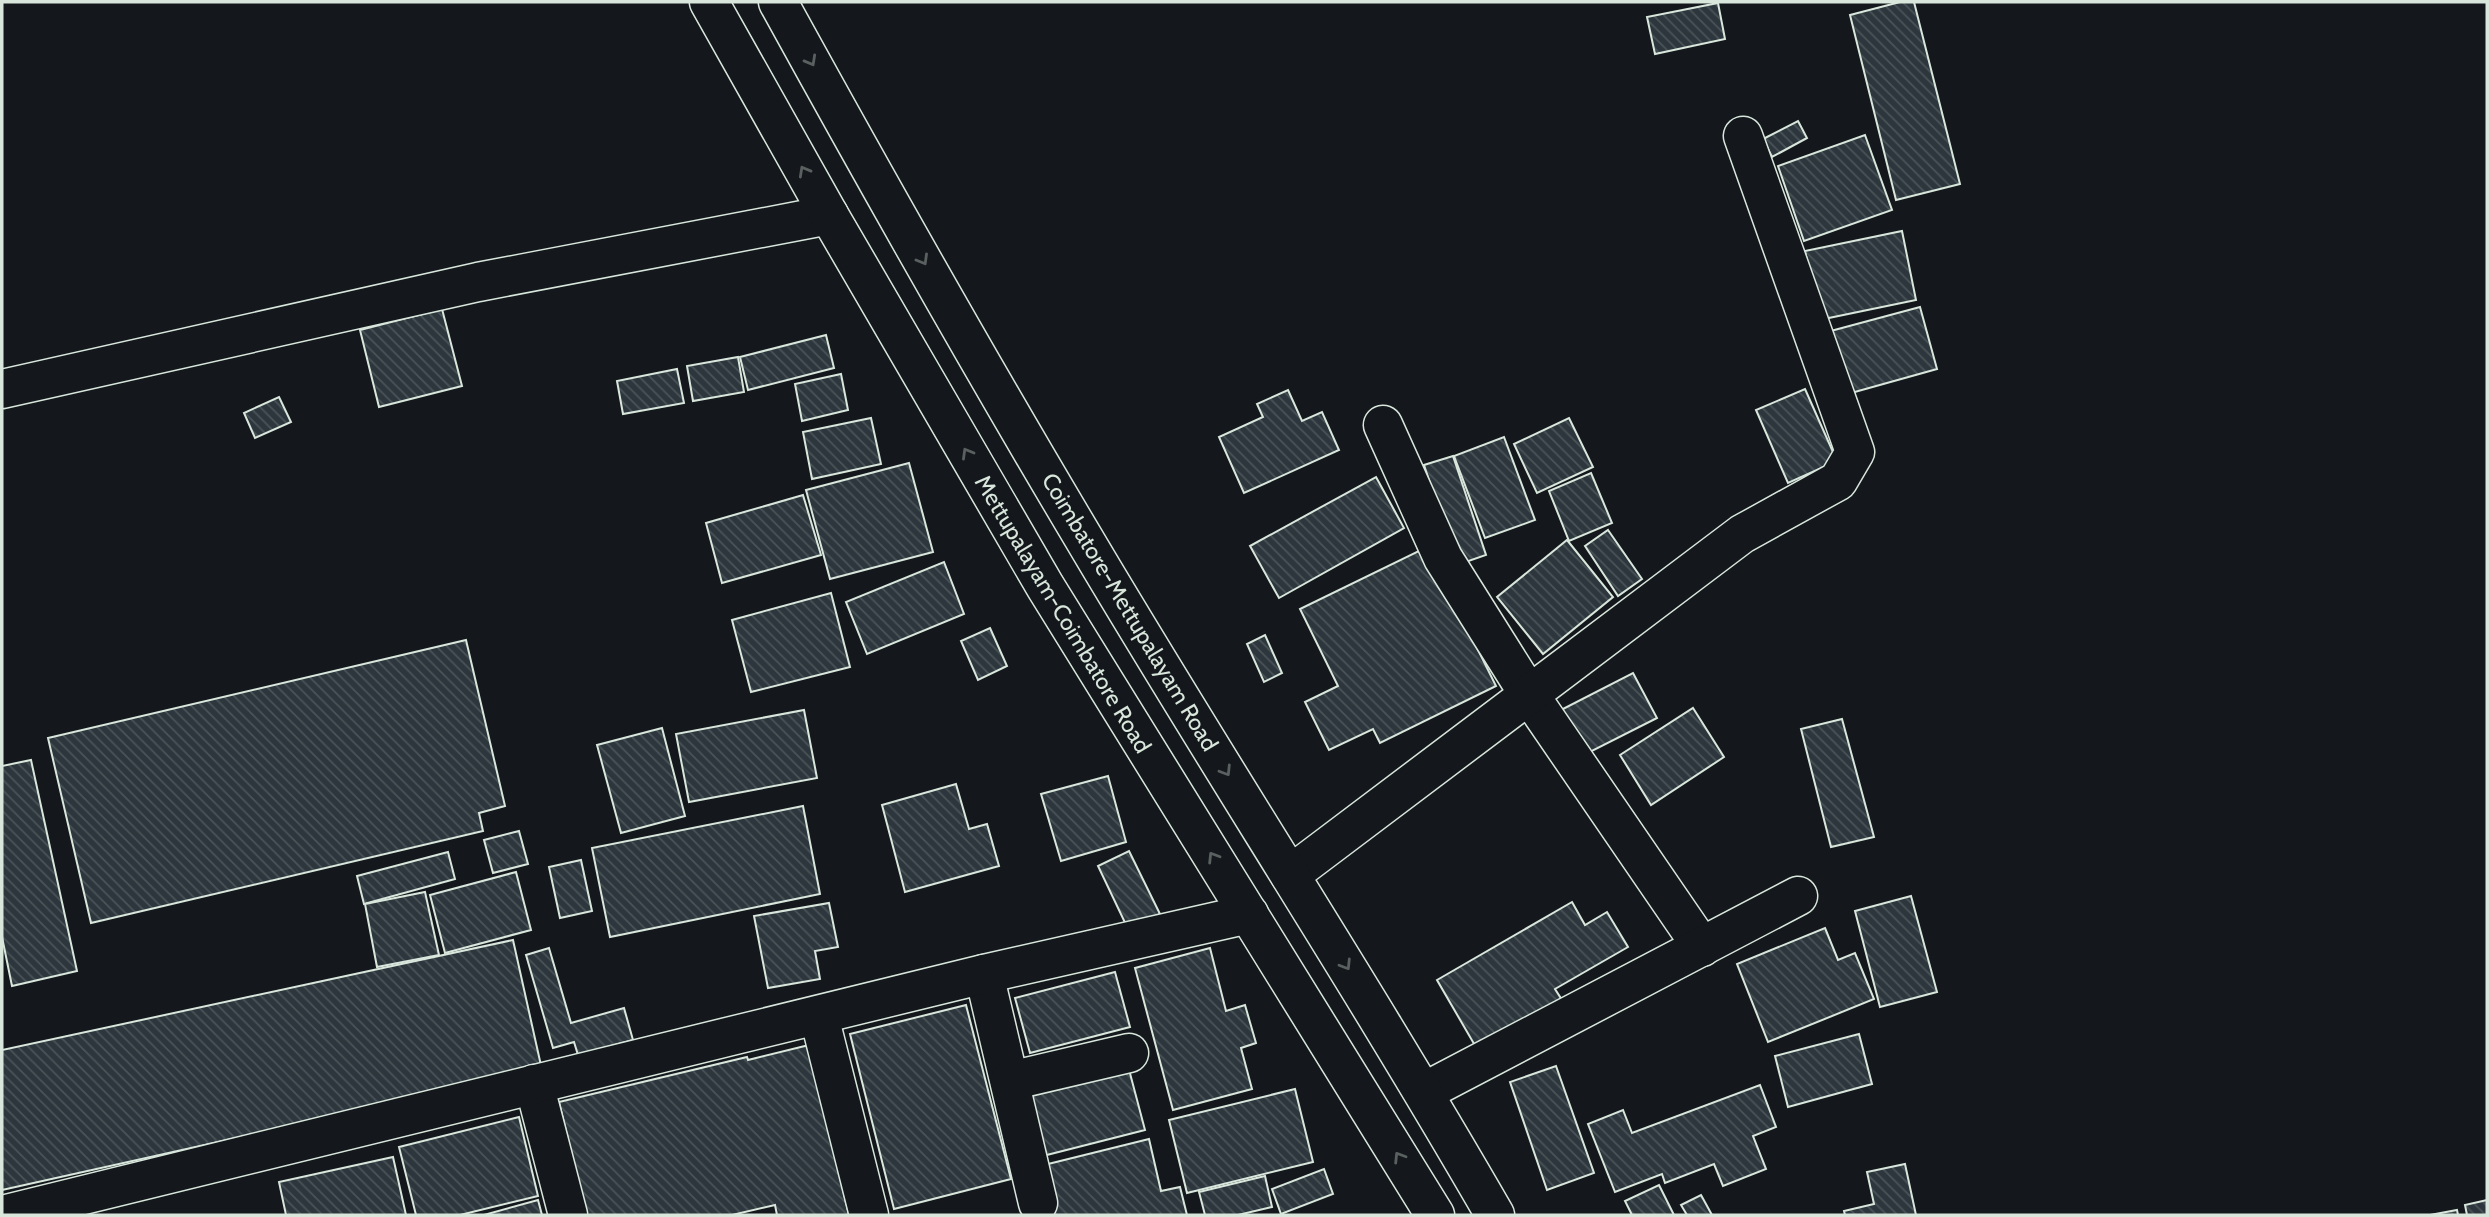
<svg xmlns="http://www.w3.org/2000/svg" width="2489" height="1217" viewBox="0 0 2489 1217" font-family="Cabin,sans-serif">
	<style>
		.building { fill: url(#building-back-hatch); stroke: #d8e6dc; stroke-width: 2 }
		.lines { fill: none; stroke-linecap: round; stroke-linejoin: round }
		.minor-casing { stroke: #d8e6dc; stroke-width: 41 }
		.highway-casing { stroke: #d8e6dc; stroke-width: 41 }
		.minor { stroke: #14181c; stroke-width: 38 }
		.highway { stroke: #14181c; stroke-width: 38 }
		.oneway { stroke: #59605f }
		.labels { text-anchor: middle; dominant-baseline: central; stroke-width: 5; stroke-linejoin: round; paint-order: stroke }
		.street-label { font-size: 23px; fill: #d8e6dc; stroke: #14181c }
	</style>
	<defs>
		<pattern id="building-back-hatch" width="6" height="6" patternUnits="userSpaceOnUse" patternTransform="scale(1.75)"><rect width="6" height="6" fill="#2c363c"/><path d="M-1 5l2 2M0 0l6 6M5-1l2 2" fill="none" stroke="#4a5358"/></pattern>
	</defs>
	<rect width="100%" height="100%" fill="#14181c"/>
	<!-- building -->
	<g class="building">
		<path d="M 1900,2 L 1914,2 L 1960,184 L 1896,200 L 1850,15 Z"/>
		<path d="M 1718,3 L 1725,39 L 1655,54 L 1647,17 Z"/>
		<path d="M 1798,121 L 1807,138 L 1772,157 L 1763,139 Z"/>
		<path d="M 1865,135 L 1892,210 L 1804,241 L 1778,166 Z"/>
		<path d="M 1902,231 L 1916,300 L 1819,320 L 1805,251 Z"/>
		<path d="M 1920,307 L 1937,369 L 1844,395 L 1827,332 Z"/>
		<path d="M 442,309 L 462,386 L 379,407 L 360,330 Z"/>
		<path d="M 826,335 L 834,368 L 748,390 L 740,357 Z"/>
		<path d="M 738,357 L 744,392 L 693,401 L 687,366 Z"/>
		<path d="M 677,369 L 684,403 L 623,414 L 617,381 Z"/>
		<path d="M 841,374 L 848,410 L 802,421 L 795,384 Z"/>
		<path d="M 1805,389 L 1837,461 L 1788,483 L 1756,410 Z"/>
		<path d="M 1288,390 L 1302,421 L 1322,412 L 1339,450 L 1244,493 L 1219,437 L 1263,417 L 1257,404 Z"/>
		<path d="M 279,397 L 291,422 L 255,438 L 244,413 Z"/>
		<path d="M 871,418 L 881,464 L 812,479 L 803,432 Z"/>
		<path d="M 1569,418 L 1593,467 L 1537,493 L 1514,444 Z"/>
		<path d="M 1504,437 L 1535,520 L 1485,538 L 1454,456 Z"/>
		<path d="M 1453,456 L 1486,555 L 1457,565 L 1424,465 Z"/>
		<path d="M 909,463 L 933,552 L 830,579 L 806,490 Z"/>
		<path d="M 1591,473 L 1612,523 L 1569,541 L 1549,491 Z"/>
		<path d="M 1376,477 L 1404,528 L 1279,598 L 1250,546 Z"/>
		<path d="M 803,495 L 821,555 L 722,583 L 706,523 Z"/>
		<path d="M 1608,530 L 1642,579 L 1618,596 L 1585,546 Z"/>
		<path d="M 1567,540 L 1613,597 L 1543,654 L 1497,597 Z"/>
		<path d="M 1427,547 L 1496,686 L 1380,743 L 1373,729 L 1329,750 L 1305,702 L 1338,686 L 1300,609 Z"/>
		<path d="M 944,562 L 964,614 L 867,654 L 846,602 Z"/>
		<path d="M 831,593 L 850,667 L 751,692 L 732,620 Z"/>
		<path d="M 990,628 L 1007,666 L 978,680 L 961,641 Z"/>
		<path d="M 1265,635 L 1282,673 L 1264,682 L 1247,644 Z"/>
		<path d="M 466,640 L 505,806 L 479,813 L 483,831 L 91,923 L 48,738 Z"/>
		<path d="M 1633,673 L 1657,718 L 1582,756 L 1559,711 Z"/>
		<path d="M 1693,708 L 1724,757 L 1651,805 L 1620,755 Z"/>
		<path d="M 804,710 L 817,778 L 689,802 L 676,734 Z"/>
		<path d="M 1842,719 L 1874,837 L 1831,847 L 1801,729 Z"/>
		<path d="M 662,728 L 685,816 L 621,833 L 597,745 Z"/>
		<path d="M 31,760 L 77,971 L 12,986 L 2,937 L 2,766 Z"/>
		<path d="M 1108,776 L 1126,842 L 1061,861 L 1041,794 Z"/>
		<path d="M 956,784 L 969,829 L 987,824 L 999,866 L 905,892 L 882,805 Z"/>
		<path d="M 803,806 L 820,894 L 610,937 L 592,848 Z"/>
		<path d="M 519,831 L 528,864 L 493,873 L 484,840 Z"/>
		<path d="M 1129,851 L 1160,914 L 1128,929 L 1098,866 Z"/>
		<path d="M 448,852 L 455,879 L 364,904 L 357,876 Z"/>
		<path d="M 581,860 L 592,911 L 560,918 L 549,867 Z"/>
		<path d="M 516,872 L 531,930 L 445,953 L 430,895 Z"/>
		<path d="M 425,892 L 439,955 L 377,967 L 365,904 Z"/>
		<path d="M 1911,896 L 1937,992 L 1880,1007 L 1855,911 Z"/>
		<path d="M 1572,902 L 1585,925 L 1607,912 L 1628,947 L 1555,989 L 1562,1000 L 1477,1049 L 1437,980 Z"/>
		<path d="M 829,903 L 838,947 L 815,951 L 820,979 L 768,988 L 754,916 Z"/>
		<path d="M 1825,928 L 1838,960 L 1855,953 L 1874,999 L 1768,1042 L 1737,964 Z"/>
		<path d="M 513,940 L 542,1070 L 2,1190 L 2,1050 Z"/>
		<path d="M 549,948 L 571,1023 L 624,1008 L 633,1040 L 578,1055 L 574,1042 L 553,1048 L 526,955 Z"/>
		<path d="M 1210,948 L 1226,1011 L 1245,1005 L 1256,1043 L 1241,1048 L 1252,1089 L 1173,1110 L 1135,968 Z"/>
		<path d="M 1115,972 L 1130,1027 L 1030,1053 L 1015,998 Z"/>
		<path d="M 966,1005 L 1011,1179 L 894,1209 L 850,1034 Z"/>
		<path d="M 1859,1034 L 1872,1084 L 1788,1107 L 1775,1056 Z"/>
		<path d="M 809,1045 L 849,1215 L 777,1215 L 775,1205 L 732,1215 L 586,1215 L 559,1102 L 747,1057 L 748,1060 Z"/>
		<path d="M 1127,1062 L 1145,1130 L 1035,1158 L 1018,1090 Z"/>
		<path d="M 1556,1066 L 1594,1173 L 1547,1190 L 1510,1082 Z"/>
		<path d="M 1760,1085 L 1776,1127 L 1753,1136 L 1766,1169 L 1723,1186 L 1714,1164 L 1665,1183 L 1662,1174 L 1615,1192 L 1588,1124 L 1623,1110 L 1632,1133 Z"/>
		<path d="M 1295,1089 L 1313,1162 L 1187,1193 L 1169,1120 Z"/>
		<path d="M 519,1117 L 538,1196 L 460,1215 L 416,1215 L 399,1147 Z"/>
		<path d="M 1149,1139 L 1161,1191 L 1180,1187 L 1187,1215 L 1048,1215 L 1036,1167 Z"/>
		<path d="M 393,1157 L 406,1215 L 286,1215 L 279,1182 Z"/>
		<path d="M 1905,1164 L 1916,1215 L 1845,1215 L 1844,1211 L 1874,1204 L 1867,1172 Z"/>
		<path d="M 1324,1169 L 1333,1194 L 1281,1214 L 1272,1189 Z"/>
		<path d="M 1265,1176 L 1272,1207 L 1238,1215 L 1205,1215 L 1199,1192 Z"/>
		<path d="M 1659,1185 L 1674,1215 L 1632,1215 L 1625,1201 Z"/>
		<path d="M 1701,1195 L 1712,1215 L 1687,1215 L 1681,1205 Z"/>
		<path d="M 538,1200 L 542,1215 L 484,1215 Z"/>
		<path d="M 2487,1200 L 2487,1215 L 2467,1215 L 2465,1205 Z"/>
		<path d="M 2457,1210 L 2458,1215 L 2430,1215 Z"/>
	</g>
	<g class="lines">
		<!-- minor casing -->
		<g class="minor-casing">
			<g id="minor">
				<path d="M 2,389 L 478,282 L 829,215"/>
				<path d="M 1383,425 L 1443,558 L 1528,693 L 1702,947"/>
				<path d="M 1290,875 L 1742,534 L 1838,481 L 1855,452 L 1743,136"/>
				<path d="M 984,974 L 1038,1203"/>
				<path d="M 819,1016 L 869,1215"/>
				<path d="M 1010,1081 L 1129,1053"/>
				<path d="M 534,1084 L 568,1215"/>
				<path d="M 1424,1092 L 1798,896"/>
				<path d="M 2,1215 L 984,974 L 1249,914"/>
			</g>
		</g>
		<!-- highway casing -->
		<g class="highway-casing">
			<g id="highway">
				<path d="M 709,2 L 829,215 L 1045,586 L 1435,1215"/>
				<path d="M 778,2 C 877,182 978,361 1083,537 C 1218,765 1363,986 1495,1215"/>
			</g>
		</g>
		<!-- minor -->
		<use href="#minor" class="minor"/>
		<!-- highway -->
		<use href="#highway" class="highway"/>
	</g>
	<!-- one-way arrows -->
	<defs><path id="oneway-chevron" d="M-2-3.5L2.5 0L-2 3.5" fill="none" stroke-width="1.6" stroke-linecap="round" stroke-linejoin="round" transform="scale(1.75)"/></defs>
	<g class="oneway">
		<use href="#oneway-chevron" transform="translate(811 61) rotate(61)"/>
		<use href="#oneway-chevron" transform="translate(804 171) rotate(-119)"/>
		<use href="#oneway-chevron" transform="translate(923 260) rotate(60)"/>
		<use href="#oneway-chevron" transform="translate(967 453) rotate(-120)"/>
		<use href="#oneway-chevron" transform="translate(1226 771) rotate(58)"/>
		<use href="#oneway-chevron" transform="translate(1213 857) rotate(-122)"/>
		<use href="#oneway-chevron" transform="translate(1346 965) rotate(58)"/>
		<use href="#oneway-chevron" transform="translate(1399 1157) rotate(-122)"/>
	</g>
	<g class="labels">
		<!-- street labels -->
		<g class="street-label">
			<text transform="translate(1130 612) rotate(59)">Coimbatore-Mettupalayam Road</text>
			<text transform="translate(1063 614) rotate(59)">Mettupalayam-Coimbatore Road</text>
		</g>
	</g>
	<!-- border -->
	<rect width="2489" height="1217" fill="none" stroke="#d8e6dc" stroke-width="7"/>
</svg>
